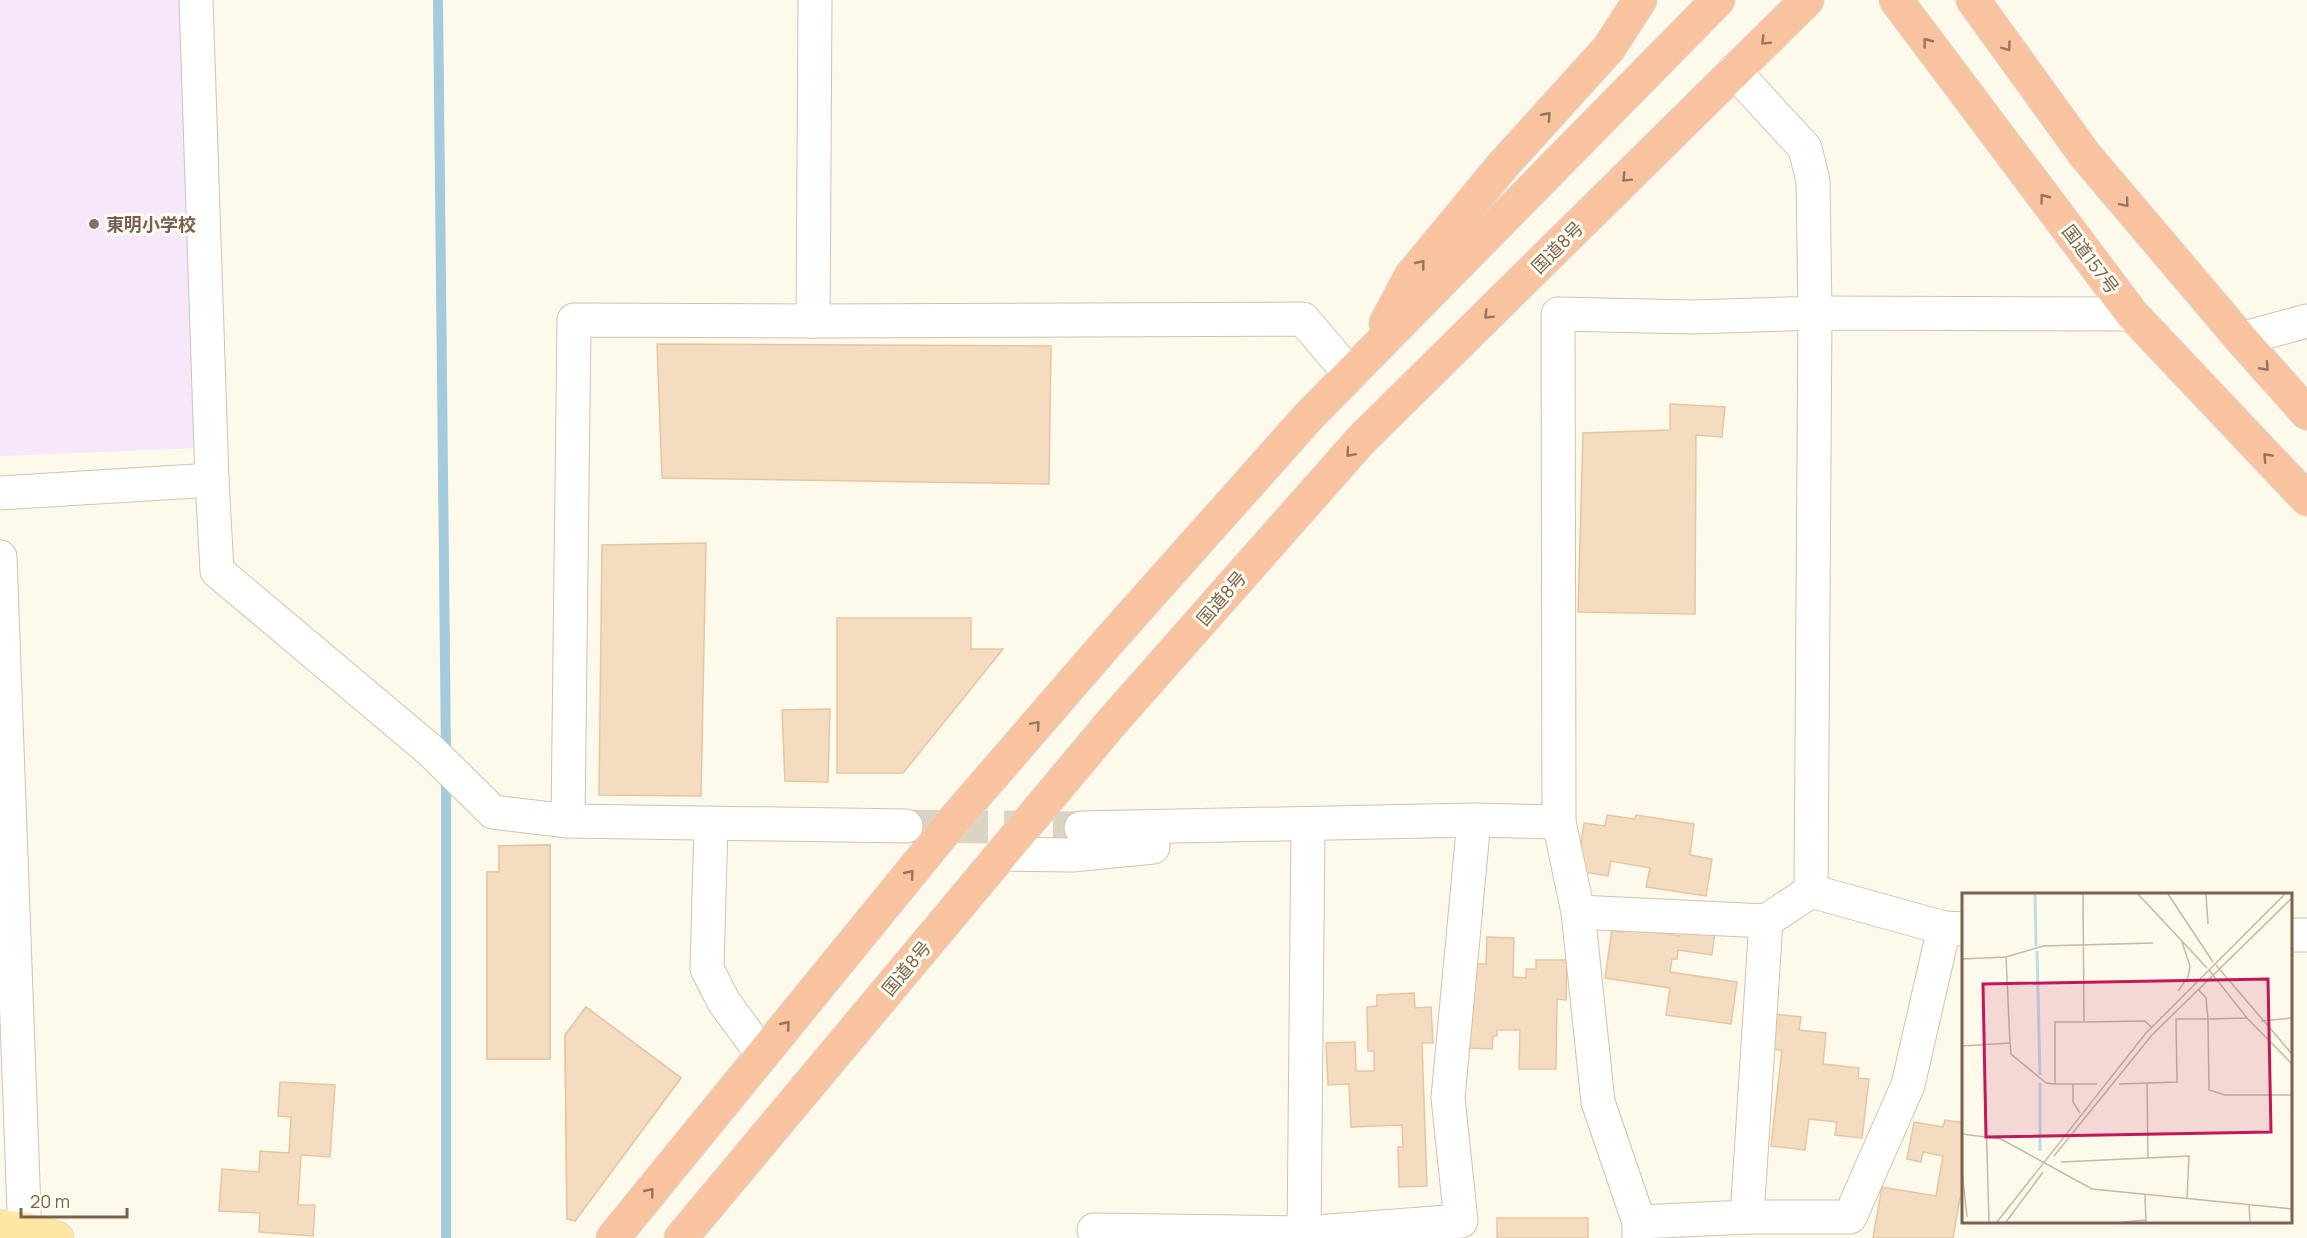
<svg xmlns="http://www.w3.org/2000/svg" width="2307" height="1238" viewBox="0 0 2307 1238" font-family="Manrope,'Noto Sans JP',sans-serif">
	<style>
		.education { fill: #f6e7fa }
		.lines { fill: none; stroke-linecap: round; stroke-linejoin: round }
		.stream { stroke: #a3cbdb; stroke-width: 10 }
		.building { fill: #f4dcc1; stroke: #e7c5a1; stroke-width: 1.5 }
		.minor-tunnel { stroke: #dcd4c3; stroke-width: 33; stroke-dasharray: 33 16; stroke-linecap: butt }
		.minor-casing { stroke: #d1c2af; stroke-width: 35 }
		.major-casing { stroke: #dcd6d0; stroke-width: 35 }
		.highway-casing { stroke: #dcd6d0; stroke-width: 35 }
		.minor { stroke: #fff; stroke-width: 33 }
		.major { stroke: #fde7a2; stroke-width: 33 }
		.highway { stroke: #f9c3a0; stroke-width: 33 }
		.oneway { stroke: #93765d }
		.education-dot { fill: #8d6e63; stroke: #fffcf2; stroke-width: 2 }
		.labels { text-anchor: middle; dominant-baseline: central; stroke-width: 6; stroke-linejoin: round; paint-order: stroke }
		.education-label { font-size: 18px; font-weight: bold; fill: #785e54; stroke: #fffcf2; text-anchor: start }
		.street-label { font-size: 18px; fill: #7a634c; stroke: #fffcf2 }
		.inset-river { fill: none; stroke: #bddce9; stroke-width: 3 }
		.inset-road { fill: none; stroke: #c5b8a6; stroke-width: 1.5 }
		.view { fill: #c2185b; fill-opacity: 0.15; stroke: #c2185b; stroke-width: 3 }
		.inset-edge { fill: none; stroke: #7a634c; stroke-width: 3 }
	</style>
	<rect width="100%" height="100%" fill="#fdf9eb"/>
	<!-- education -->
	<path class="education" d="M 0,0 L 179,0 L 199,448 L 0,456 Z"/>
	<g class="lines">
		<!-- stream -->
		<g class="stream">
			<path d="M 438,0 L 446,755"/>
			<path d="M 446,1238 L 446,776"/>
		</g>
	</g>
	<!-- building -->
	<g class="building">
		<path d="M 657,344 L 1051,346 L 1049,484 L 662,478 Z"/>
		<path d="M 1670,404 L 1725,407 L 1722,437 L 1696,435 L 1695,614 L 1578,612 L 1583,433 L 1670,430 Z"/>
		<path d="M 706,543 L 701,796 L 599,795 L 602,545 Z"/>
		<path d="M 837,618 L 971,618 L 971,649 L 1003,649 L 903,773 L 837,773 Z"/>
		<path d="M 830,709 L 828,782 L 785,781 L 782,710 Z"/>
		<path d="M 1607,815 L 1635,819 L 1636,815 L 1694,824 L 1690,855 L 1712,859 L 1706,896 L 1646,887 L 1650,868 L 1611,861 L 1608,876 L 1577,871 L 1584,823 L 1605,826 Z"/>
		<path d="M 550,845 L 550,1059 L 487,1059 L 487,872 L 499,872 L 499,846 Z"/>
		<path d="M 550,845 L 550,1059 L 487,1059 L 487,872 L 499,872 L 499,846 Z"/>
		<path d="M 1625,919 L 1649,931 L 1679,936 L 1680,926 L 1715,931 L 1712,955 L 1678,950 L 1677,959 L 1672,959 L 1670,972 L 1737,982 L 1731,1024 L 1666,1015 L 1670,988 L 1605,978 L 1612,930 L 1623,932 Z"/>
		<path d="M 1487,937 L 1514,938 L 1513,977 L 1526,978 L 1526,969 L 1536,969 L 1536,960 L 1567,960 L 1566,1000 L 1557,999 L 1556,1069 L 1519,1069 L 1520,1030 L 1497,1030 L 1497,1036 L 1493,1036 L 1492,1049 L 1470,1048 L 1470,1038 L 1466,1022 L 1472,1022 L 1473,978 L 1476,978 L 1477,964 L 1486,964 Z"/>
		<path d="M 1414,993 L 1415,1008 L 1431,1007 L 1433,1043 L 1422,1043 L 1427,1186 L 1399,1187 L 1398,1147 L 1403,1147 L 1402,1125 L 1351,1127 L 1349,1084 L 1328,1085 L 1326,1043 L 1355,1042 L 1356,1071 L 1374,1071 L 1374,1051 L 1368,1051 L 1367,1007 L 1377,1006 L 1377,995 Z"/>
		<path d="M 586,1007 L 681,1078 L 575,1221 L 567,1219 L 565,1035 Z"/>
		<path d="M 586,1007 L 681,1078 L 575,1221 L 567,1219 L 565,1035 Z"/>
		<path d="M 1773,1014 L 1801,1017 L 1799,1030 L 1826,1033 L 1823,1064 L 1859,1068 L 1858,1078 L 1869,1079 L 1862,1138 L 1835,1135 L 1837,1122 L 1809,1119 L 1805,1150 L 1771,1146 L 1782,1050 L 1769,1049 Z"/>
		<path d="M 280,1082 L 335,1085 L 330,1157 L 301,1155 L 298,1205 L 315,1205 L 313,1236 L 259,1232 L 260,1213 L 219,1211 L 222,1169 L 259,1172 L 260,1151 L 289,1153 L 291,1117 L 278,1116 Z"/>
		<path d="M 1945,1120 L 1964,1123 L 1964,1199 L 1960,1198 L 1953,1238 L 1873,1238 L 1882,1187 L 1936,1196 L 1943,1156 L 1923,1152 L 1921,1162 L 1907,1159 L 1914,1122 L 1943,1127 Z"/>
		<rect x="1497" y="1218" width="91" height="20"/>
	</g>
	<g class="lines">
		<!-- minor-tunnel -->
		<path class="minor-tunnel" d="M 906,826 L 1081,828"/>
		<!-- minor casing -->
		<g class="minor-casing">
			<g id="minor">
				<path d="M 1734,71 L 1805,148 L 1813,181 L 1815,313 L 1692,317 L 1558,314 L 1559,822 L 1578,912 L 1766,921 L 1811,891 L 1944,928 L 1964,929"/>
				<path d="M 813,321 L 1303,319 L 1350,374"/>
				<path d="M 2241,339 L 2307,321"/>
				<path d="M 212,480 L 217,571 L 430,750 L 493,812 L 568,821 L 574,320 L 813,321 L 815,0"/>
				<path d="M 0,493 L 212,480 L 196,0"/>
				<path d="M 0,557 L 25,1238"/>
				<path d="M 568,821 L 906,826"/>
				<path d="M 711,823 L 707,969 L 724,1002 L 762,1054"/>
				<path d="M 1081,828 L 1474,820 L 1559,822"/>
				<path d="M 1002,854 L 1072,855 L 1153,847"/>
				<path d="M 1811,891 L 1815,313 L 2132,314"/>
				<path d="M 1578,912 L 1598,1102 L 1639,1222"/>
				<path d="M 2290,935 L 2307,935"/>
				<path d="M 1747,1217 L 1766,921"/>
				<path d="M 1094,1230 L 1303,1233 L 1461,1221 L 1448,1098 L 1474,820"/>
				<path d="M 1304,1238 L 1308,825"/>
				<path d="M 1639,1238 L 1639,1222 L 1747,1217 L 1850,1217 L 1908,1085 L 1944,928"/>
			</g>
		</g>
		<!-- major casing -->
		<g class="major-casing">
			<path id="major" d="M 0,1227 L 25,1229 L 57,1238"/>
		</g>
		<!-- highway casing -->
		<g class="highway-casing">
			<g id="highway">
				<path d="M 1896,0 L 2132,314 L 2307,499"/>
				<path d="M 1973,0 L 2085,155 L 2241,339 L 2307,413"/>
				<path d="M 1386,323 L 1411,276 L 1503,165 L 1609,48 L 1640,0"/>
				<path d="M 613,1238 L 948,827 L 1107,643 L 1309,416 L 1718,0"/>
				<path d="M 681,1238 L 1112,722 L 1361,440 L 1807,0"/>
			</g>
		</g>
		<!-- minor -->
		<use href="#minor" class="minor"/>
		<!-- major -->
		<use href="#major" class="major"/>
		<!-- highway -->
		<use href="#highway" class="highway"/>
	</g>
	<!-- one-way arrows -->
	<defs><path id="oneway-chevron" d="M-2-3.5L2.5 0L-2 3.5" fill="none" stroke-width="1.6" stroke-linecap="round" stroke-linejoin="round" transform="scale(1.5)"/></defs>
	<g class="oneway">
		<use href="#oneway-chevron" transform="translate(1765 41) rotate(135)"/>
		<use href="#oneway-chevron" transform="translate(1927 42) rotate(-127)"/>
		<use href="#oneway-chevron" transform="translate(2007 47) rotate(54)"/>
		<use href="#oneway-chevron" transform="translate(1547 116) rotate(-48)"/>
		<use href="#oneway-chevron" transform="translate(1626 178) rotate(135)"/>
		<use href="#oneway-chevron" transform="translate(2044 198) rotate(-127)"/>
		<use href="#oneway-chevron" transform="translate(2125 203) rotate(50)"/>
		<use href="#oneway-chevron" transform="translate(1421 264) rotate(-51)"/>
		<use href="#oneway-chevron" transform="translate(1488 315) rotate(135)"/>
		<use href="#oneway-chevron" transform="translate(2265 367) rotate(48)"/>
		<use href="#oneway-chevron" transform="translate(1350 453) rotate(131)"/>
		<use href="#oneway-chevron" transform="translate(2267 457) rotate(-133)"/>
		<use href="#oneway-chevron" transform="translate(1036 725) rotate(-49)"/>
		<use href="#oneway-chevron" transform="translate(910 874) rotate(-51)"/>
		<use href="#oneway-chevron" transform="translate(786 1025) rotate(-51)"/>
		<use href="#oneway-chevron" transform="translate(650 1192) rotate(-51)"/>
	</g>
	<!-- markers -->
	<circle class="education-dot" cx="94" cy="224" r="6"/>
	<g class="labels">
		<!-- education labels -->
		<g class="education-label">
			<text x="106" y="224">東明小学校</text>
		</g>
		<!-- street labels -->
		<g class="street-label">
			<text transform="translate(1557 247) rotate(-45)">国道8号</text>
			<text transform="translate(2091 259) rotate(53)">国道157号</text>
			<text transform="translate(1221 598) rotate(-49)">国道8号</text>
			<text transform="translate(906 968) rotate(-50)">国道8号</text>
		</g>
	</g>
	<!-- overview -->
	<g transform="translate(1962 893)">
		<rect width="330" height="330" fill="#fdf9eb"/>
		<path class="inset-river" d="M 73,1 L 74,53M 75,58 L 78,182M 78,190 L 78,258"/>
		<path class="inset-road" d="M 176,1 L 245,75M 206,1 L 251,69M 244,1 L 246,31M 0,66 L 44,64 L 81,53 L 191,50M 254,72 L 330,161M 247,77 L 285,125 L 330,171M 216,98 L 226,84 L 228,73 L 220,49M 285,125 L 246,126 L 247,197 L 263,202 L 330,202M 299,128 L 330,125M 122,129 L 183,128 L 189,134M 48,150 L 49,161 L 84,190 L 93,191 L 93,129 L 122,129 L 121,1M 22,152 L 27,329M 0,153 L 48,150 L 44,64M 185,190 L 186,266M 93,191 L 135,191M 111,191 L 111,209 L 118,220M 157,191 L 215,189 L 214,126 L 246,126 L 244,105 L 236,96M 0,241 L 39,246 L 130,296 L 330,316M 92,263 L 190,142 L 330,5M 99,269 L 227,263 L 225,305M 0,278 L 5,324M 183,302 L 184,329M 287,311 L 288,329M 35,329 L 184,140 L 323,1M 44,329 L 81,279M 161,329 L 184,327"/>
		<path class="view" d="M 306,86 L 309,239 L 24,244 L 21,91 Z"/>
		<rect width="330" height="330" class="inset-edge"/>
	</g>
	<!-- scale -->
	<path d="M21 1208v9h106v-9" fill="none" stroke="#7a634c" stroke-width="3"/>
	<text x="30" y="1208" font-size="18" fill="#7a634c" stroke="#fffcf2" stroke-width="4.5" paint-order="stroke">20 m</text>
</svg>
